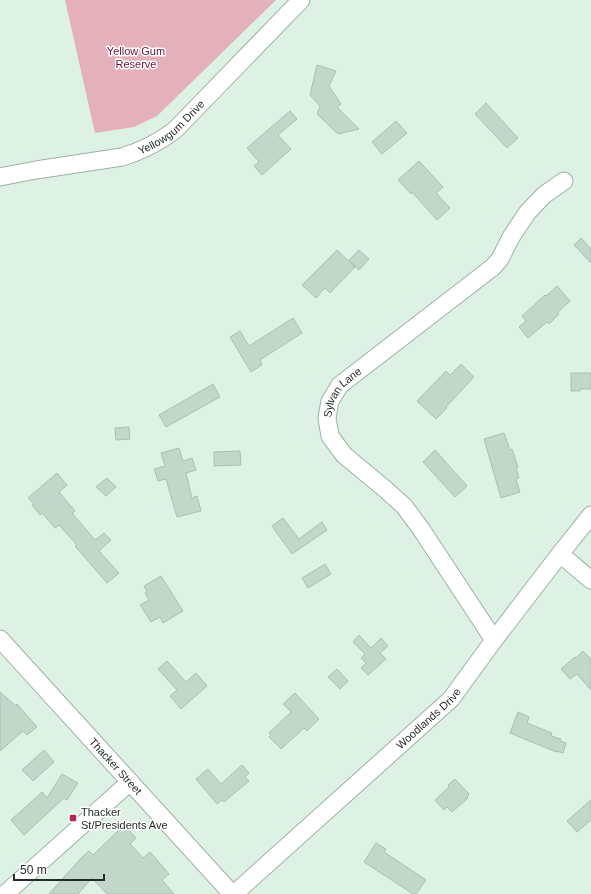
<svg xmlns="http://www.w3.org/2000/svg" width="591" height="894" viewBox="0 0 591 894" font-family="Helvetica,sans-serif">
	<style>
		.green { fill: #e4b0b9 }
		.building { fill: #c2d7ca; stroke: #abbfb2 }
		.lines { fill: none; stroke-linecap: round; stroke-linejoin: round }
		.minor-casing { stroke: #9db1a5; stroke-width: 19 }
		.minor { stroke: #fff; stroke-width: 17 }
		.poi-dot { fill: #b52658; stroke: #fff; stroke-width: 1.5 }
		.labels { text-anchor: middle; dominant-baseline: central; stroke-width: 3; stroke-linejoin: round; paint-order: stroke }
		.park-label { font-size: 11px; fill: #661530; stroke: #fff }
		.street-label { font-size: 11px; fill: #242c27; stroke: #fff }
		.poi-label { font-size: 11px; fill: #242c27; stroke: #fff; text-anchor: start }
	</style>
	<rect width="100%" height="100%" fill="#ddf2e5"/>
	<!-- green -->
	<path class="green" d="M 65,0 L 276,0 L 157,116 L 134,127 L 95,133 Z"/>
	<!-- building -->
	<g class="building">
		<path d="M 317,65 L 336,71 L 329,86 L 341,104 L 337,107 L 359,129 L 338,134 L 317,114 L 320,106 L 310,95 Z"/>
		<path d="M 486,103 L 518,138 L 507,148 L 475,114 Z"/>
		<path d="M 290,111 L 297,119 L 278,135 L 291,149 L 262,175 L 254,166 L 259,162 L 247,148 Z"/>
		<path d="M 396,121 L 407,133 L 382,154 L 372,142 Z"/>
		<path d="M 419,161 L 443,187 L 436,193 L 450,208 L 437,220 L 412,192 L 411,194 L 398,180 Z"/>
		<path d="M 581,238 L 591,249 L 591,263 L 574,245 Z"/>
		<path d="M 337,250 L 355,267 L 330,293 L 325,288 L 316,298 L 302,285 Z"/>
		<path d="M 359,250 L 369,259 L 359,270 L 349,260 Z"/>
		<path d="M 557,286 L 570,301 L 558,312 L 559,314 L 549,324 L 547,322 L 528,338 L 519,327 L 526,321 L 522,316 L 545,295 L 546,296 Z"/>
		<path d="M 293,318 L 302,333 L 260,360 L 262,365 L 251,372 L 230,337 L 240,331 L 249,346 Z"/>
		<path d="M 461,364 L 474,377 L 446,407 L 447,408 L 436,419 L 417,401 L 446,371 L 450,375 Z"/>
		<path d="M 571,373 L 591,373 L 591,389 L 580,389 L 580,391 L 571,391 Z"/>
		<path d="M 213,384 L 220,397 L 166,427 L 159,415 Z"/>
		<path d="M 129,427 L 130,439 L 116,440 L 115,428 Z"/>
		<path d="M 504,433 L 510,450 L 512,449 L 518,467 L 516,467 L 519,478 L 516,479 L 520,492 L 501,498 L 484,439 Z"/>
		<path d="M 179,448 L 183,461 L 192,458 L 196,470 L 186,473 L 192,498 L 197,496 L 201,511 L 177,517 L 166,479 L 158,481 L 154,469 L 165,466 L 161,453 Z"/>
		<path d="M 435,450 L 467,486 L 455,497 L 423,462 Z"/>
		<path d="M 240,451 L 241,465 L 214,466 L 214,452 Z"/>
		<path d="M 57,473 L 67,485 L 59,492 L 75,511 L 72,513 L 95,540 L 104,533 L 111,540 L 99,551 L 119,573 L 107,583 L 75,546 L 77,545 L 59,525 L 55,528 L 42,513 L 40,515 L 32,505 L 34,504 L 28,498 Z"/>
		<path d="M 107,478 L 116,487 L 106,496 L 96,487 Z"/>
		<path d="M 283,518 L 299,539 L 322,522 L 327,530 L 292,554 L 272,526 Z"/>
		<path d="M 325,564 L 331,574 L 308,588 L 302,578 Z"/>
		<path d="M 161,576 L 183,611 L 163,623 L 160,617 L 151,622 L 140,605 L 149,600 L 145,593 L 147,592 L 144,586 Z"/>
		<path d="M 359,635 L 371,648 L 381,638 L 388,646 L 380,653 L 386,659 L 368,675 L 361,668 L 366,663 L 361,658 L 365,654 L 353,642 Z"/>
		<path d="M 583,651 L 591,659 L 591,690 L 577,674 L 570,679 L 561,669 L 575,657 L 576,658 Z"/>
		<path d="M 167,661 L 186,682 L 196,673 L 207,686 L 181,709 L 170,696 L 177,690 L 158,669 Z"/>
		<path d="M 337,669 L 348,681 L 340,689 L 328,677 Z"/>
		<path d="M 0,692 L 16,706 L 17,704 L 37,727 L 27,735 L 23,731 L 0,751 Z"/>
		<path d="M 295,693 L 319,719 L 307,731 L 304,728 L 281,749 L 269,737 L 271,735 L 269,733 L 291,712 L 283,704 Z"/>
		<path d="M 518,712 L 529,717 L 527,723 L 552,733 L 551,736 L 561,739 L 560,741 L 566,743 L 563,753 L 556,751 L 556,752 L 510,733 Z"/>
		<path d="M 44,750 L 54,762 L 33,781 L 22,770 Z"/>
		<path d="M 242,765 L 249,773 L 245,777 L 249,781 L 224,802 L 222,800 L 217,804 L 196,779 L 208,769 L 221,784 Z"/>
		<path d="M 62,774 L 78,783 L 67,800 L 64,798 L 24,835 L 11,820 L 42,792 L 47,798 Z"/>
		<path d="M 455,779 L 469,794 L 467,797 L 468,798 L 452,812 L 447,807 L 444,810 L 435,800 L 449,787 L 448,785 Z"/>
		<path d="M 591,800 L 591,820 L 577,832 L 567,821 Z"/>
		<path d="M 124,825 L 136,838 L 130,844 L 143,858 L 150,852 L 169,874 L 162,880 L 174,894 L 107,894 L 92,878 L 78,894 L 49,894 L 82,857 L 89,851 L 93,855 Z"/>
		<path d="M 376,843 L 386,849 L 384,852 L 426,880 L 416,894 L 413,894 L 364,862 Z"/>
	</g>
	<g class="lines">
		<!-- minor casing -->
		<g class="minor-casing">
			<g id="minor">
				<path id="s1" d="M 0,177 L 36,170 L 122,157 C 142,151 158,143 175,130 L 301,0"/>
				<path d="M 560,554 L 591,580"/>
				<path id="s2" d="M 0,639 L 232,894"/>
				<path id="s3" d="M 494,640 L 421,529 L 404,506 L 385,489 L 344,455 L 330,436 L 327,418 L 330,401 L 340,385 L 493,267 L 500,259 L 511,237 L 527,213 L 544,195 L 564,181"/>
				<path d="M 5,894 L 130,782"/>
				<path id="s4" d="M 234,894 L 451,699 L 494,640 L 560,554 L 591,515"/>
			</g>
		</g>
		<!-- minor -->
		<use href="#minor" class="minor"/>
	</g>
	<!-- markers -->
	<rect class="poi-dot" x="69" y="814" width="8" height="8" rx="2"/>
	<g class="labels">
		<!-- park labels -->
		<g class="park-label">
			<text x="136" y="51">Yellow Gum<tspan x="136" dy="13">Reserve</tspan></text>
		</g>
		<!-- street labels -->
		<g class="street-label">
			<text stroke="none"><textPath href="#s1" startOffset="182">Yellowgum Drive</textPath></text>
			<text stroke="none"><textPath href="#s3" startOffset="313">Sylvan Lane</textPath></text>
			<text stroke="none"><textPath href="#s4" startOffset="262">Woodlands Drive</textPath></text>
			<text stroke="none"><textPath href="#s2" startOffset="172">Thacker Street</textPath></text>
		</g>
		<!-- poi labels -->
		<g class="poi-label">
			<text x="81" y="812">Thacker<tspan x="81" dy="13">St/Presidents Ave</tspan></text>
		</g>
	</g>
	<!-- scale -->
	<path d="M14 874v6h90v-6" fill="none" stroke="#242c27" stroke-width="2"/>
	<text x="20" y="874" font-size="12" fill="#242c27" stroke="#ffffff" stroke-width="3" paint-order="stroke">50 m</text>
</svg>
